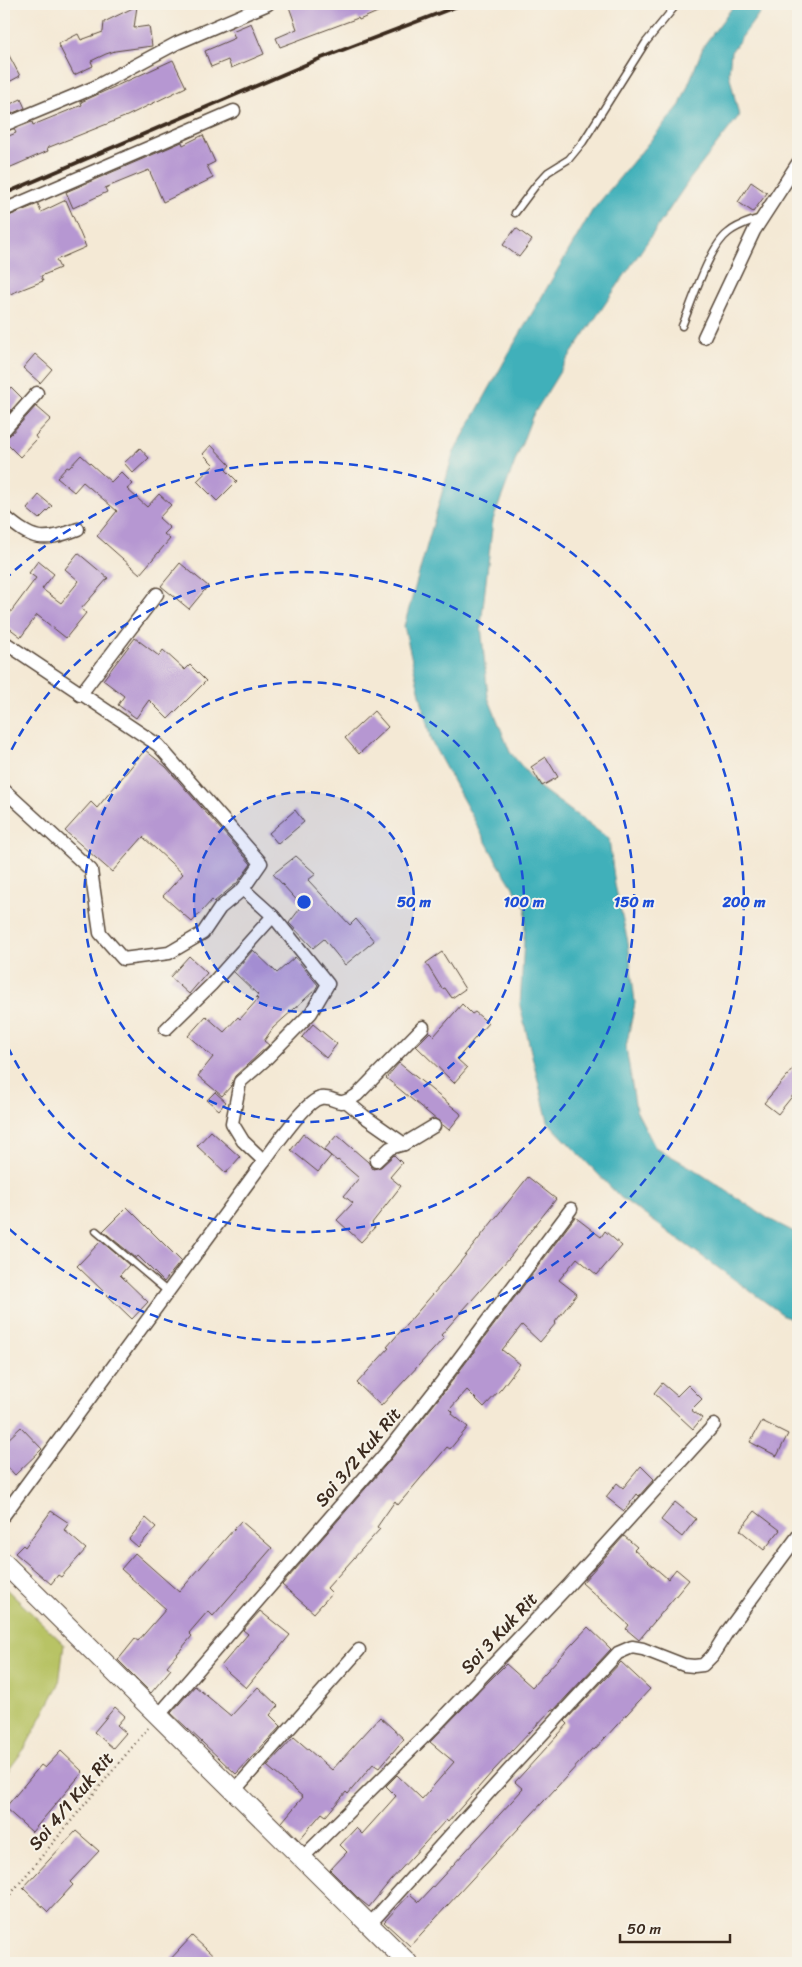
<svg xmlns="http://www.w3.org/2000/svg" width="802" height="1967" viewBox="0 0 802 1967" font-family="Sriracha,sans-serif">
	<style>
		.green { fill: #b8c365; stroke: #7a7642 }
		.water { fill: #40b0ba; stroke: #3e6d6c }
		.building { fill: #b697d2 }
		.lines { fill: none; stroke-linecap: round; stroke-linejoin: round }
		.lane-casing { stroke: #574739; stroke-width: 9 }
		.street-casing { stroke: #574739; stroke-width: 15 }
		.secondary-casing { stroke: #574739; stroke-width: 21 }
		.path { stroke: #574739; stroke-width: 2.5; stroke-dasharray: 1 4; stroke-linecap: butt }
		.lane { stroke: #fff; stroke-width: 6 }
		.street { stroke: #fff; stroke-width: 12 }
		.secondary { stroke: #fff; stroke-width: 19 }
		.rail { stroke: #3b2a1e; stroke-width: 4 }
		.ring { fill: none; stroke: #1d4ed8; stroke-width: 2.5; stroke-dasharray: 9 6 }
		.labels { text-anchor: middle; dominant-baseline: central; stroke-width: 4; stroke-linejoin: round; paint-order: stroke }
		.street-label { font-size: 18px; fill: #3b2a1e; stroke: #f7f3e8 }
		.centre { fill: #1d4ed8; stroke: #f7f3e8; stroke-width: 2.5 }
		.ring-label { font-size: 15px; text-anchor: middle; font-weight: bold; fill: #1d4ed8; stroke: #f7f3e8; stroke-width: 4; stroke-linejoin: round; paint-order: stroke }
	</style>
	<rect width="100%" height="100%" fill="#f7f3e8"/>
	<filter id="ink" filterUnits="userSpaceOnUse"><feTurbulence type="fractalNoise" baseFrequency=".02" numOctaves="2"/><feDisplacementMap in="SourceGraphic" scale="10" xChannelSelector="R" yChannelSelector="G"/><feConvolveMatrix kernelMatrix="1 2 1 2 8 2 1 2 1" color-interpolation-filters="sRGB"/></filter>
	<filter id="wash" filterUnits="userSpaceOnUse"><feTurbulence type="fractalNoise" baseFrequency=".0096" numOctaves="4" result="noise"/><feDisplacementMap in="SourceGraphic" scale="20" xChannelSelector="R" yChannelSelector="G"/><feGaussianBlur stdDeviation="1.12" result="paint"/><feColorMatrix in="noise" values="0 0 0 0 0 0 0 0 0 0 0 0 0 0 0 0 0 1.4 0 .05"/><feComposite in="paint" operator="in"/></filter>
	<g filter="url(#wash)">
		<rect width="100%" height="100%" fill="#f4e9d5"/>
		<!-- green -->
		<path class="green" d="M 4,1587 L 64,1644 L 59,1684 L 25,1748 L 4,1776 Z"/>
		<!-- water -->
		<path class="water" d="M 735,4 L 766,4 L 731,52 L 729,73 L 739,116 L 690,179 L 567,360 L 532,417 L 493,520 L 481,625 L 488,697 L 510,752 L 539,787 L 609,839 L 615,885 L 628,942 L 635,1003 L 626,1047 L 636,1110 L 655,1147 L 692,1168 L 769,1219 L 798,1234 L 798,1324 L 782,1314 L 620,1197 L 548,1122 L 520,1006 L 526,908 L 497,862 L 431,741 L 404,626 L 453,454 L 514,344 L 592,211 L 680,105 L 704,45 Z"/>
		<g id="blocks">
			<!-- building -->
			<g class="building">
				<path d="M 288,4 L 396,4 L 359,20 L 358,18 L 280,47 L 276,38 L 297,29 Z"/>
				<path d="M 137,6 L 134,28 L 149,26 L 152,46 L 115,51 L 106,54 L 91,61 L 93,66 L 74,75 L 58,44 L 78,34 L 81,40 L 103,32 L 104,22 Z"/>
				<path d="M 251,23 L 264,54 L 231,68 L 228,60 L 211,67 L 205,51 L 235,38 L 232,31 Z"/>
				<path d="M 4,46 L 20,76 L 9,82 L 4,71 Z"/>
				<path d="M 173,60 L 186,87 L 127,116 L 47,148 L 48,151 L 4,170 L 4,138 L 16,133 L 14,129 L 32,122 L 33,125 L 82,105 L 81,102 Z"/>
				<path d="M 21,99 L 25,108 L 8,115 L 4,107 Z"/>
				<path d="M 203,135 L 215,162 L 207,166 L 213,178 L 163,202 L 149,170 L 105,188 L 107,192 L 73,208 L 66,192 L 182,142 L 183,145 Z"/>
				<path d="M 751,182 L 767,193 L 753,212 L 738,202 Z"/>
				<path d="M 66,200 L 86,247 L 56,260 L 60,268 L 41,276 L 43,281 L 10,294 L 8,289 L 4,291 L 4,218 L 38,204 L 41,212 Z"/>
				<path d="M 516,228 L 532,240 L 519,257 L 503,245 Z"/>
				<path d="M 35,354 L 52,369 L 40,383 L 23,368 Z"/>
				<path d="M 11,387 L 22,398 L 4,418 L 4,395 Z"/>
				<path d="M 36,406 L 51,419 L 35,436 L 37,439 L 20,457 L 4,441 L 4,438 L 10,435 Z"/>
				<path d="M 211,445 L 230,465 L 226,470 L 237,481 L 217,501 L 197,481 L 214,465 L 203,454 Z"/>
				<path d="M 140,448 L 149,458 L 133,473 L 124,463 Z"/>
				<path d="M 81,455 L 111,482 L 121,472 L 133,484 L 127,489 L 147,507 L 159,494 L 171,505 L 159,518 L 170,528 L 164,534 L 170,539 L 140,574 L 97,536 L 117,511 L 83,482 L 74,492 L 57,478 L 67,467 L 69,468 Z"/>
				<path d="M 39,495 L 52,506 L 39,519 L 27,509 Z"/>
				<path d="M 78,553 L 108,578 L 81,609 L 86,613 L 66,638 L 37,615 L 21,637 L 4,624 L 4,621 L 36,578 L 29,573 L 38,561 L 54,574 L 42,589 L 61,603 L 79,581 L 65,569 Z"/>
				<path d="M 180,563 L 208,586 L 189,609 L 161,586 Z"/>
				<path d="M 135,638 L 159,656 L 163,650 L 185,670 L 190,665 L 206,681 L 168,719 L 149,700 L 136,718 L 118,705 L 124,696 L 103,680 Z"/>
				<path d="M 374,711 L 388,727 L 359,754 L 345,738 Z"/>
				<path d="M 145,750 L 166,767 L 251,864 L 237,883 L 214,902 L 212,900 L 192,922 L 163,896 L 183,874 L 143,837 L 112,872 L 65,831 L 91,802 L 97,808 Z"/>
				<path d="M 546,757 L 558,777 L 542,786 L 531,767 Z"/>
				<path d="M 295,810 L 304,822 L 278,844 L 269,833 Z"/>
				<path d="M 296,856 L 316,874 L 308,880 L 350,925 L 356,919 L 374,941 L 345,965 L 324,939 L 313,948 L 289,923 L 302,906 L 273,874 Z"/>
				<path d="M 253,950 L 277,973 L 295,957 L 318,985 L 315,990 L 273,1028 L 264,1041 L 269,1045 L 235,1076 L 231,1086 L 222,1096 L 198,1076 L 213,1057 L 188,1036 L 206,1016 L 224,1032 L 238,1017 L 240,1019 L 258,999 L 256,997 L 258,995 L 234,972 Z"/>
				<path d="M 442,952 L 465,989 L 452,998 L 445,988 L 442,989 L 426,963 Z"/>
				<path d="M 189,956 L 207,973 L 189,994 L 170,977 Z"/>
				<path d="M 462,1004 L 472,1014 L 475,1012 L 488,1023 L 457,1059 L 467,1068 L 454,1083 L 416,1046 L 430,1032 L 434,1036 Z"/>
				<path d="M 313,1024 L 337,1044 L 326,1058 L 302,1037 Z"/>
				<path d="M 399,1063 L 460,1113 L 461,1115 L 449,1130 L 386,1078 Z"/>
				<path d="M 798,1063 L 798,1089 L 778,1114 L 764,1103 Z"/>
				<path d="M 215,1092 L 226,1102 L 219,1110 L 207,1100 Z"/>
				<path d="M 211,1131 L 240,1157 L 226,1173 L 197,1146 Z"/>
				<path d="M 303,1134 L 331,1156 L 318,1172 L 291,1150 Z"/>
				<path d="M 337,1135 L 368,1162 L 373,1169 L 381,1167 L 394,1155 L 402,1163 L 390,1177 L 401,1186 L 372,1223 L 375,1227 L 361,1242 L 337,1220 L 353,1203 L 344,1196 L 359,1178 L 338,1160 L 337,1161 L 324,1150 Z"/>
				<path d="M 528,1177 L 556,1199 L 510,1257 L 441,1335 L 444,1338 L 381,1406 L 357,1383 L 389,1348 L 387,1347 L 453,1271 Z"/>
				<path d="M 127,1207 L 181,1261 L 164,1282 L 138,1256 L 136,1258 L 103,1231 Z"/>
				<path d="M 575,1217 L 601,1237 L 605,1231 L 622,1246 L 597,1275 L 577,1258 L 559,1280 L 577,1294 L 555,1322 L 556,1323 L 540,1342 L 522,1325 L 502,1350 L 520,1364 L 501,1389 L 484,1407 L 467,1390 L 450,1409 L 453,1412 L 452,1414 L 468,1427 L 450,1449 L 447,1447 L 398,1505 L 395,1501 L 377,1527 L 380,1529 L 327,1588 L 332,1593 L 314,1613 L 282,1585 L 391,1459 L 446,1389 Z"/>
				<path d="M 101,1241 L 129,1265 L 120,1275 L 148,1302 L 132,1319 L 77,1266 Z"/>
				<path d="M 662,1383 L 677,1396 L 688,1385 L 702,1399 L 691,1410 L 702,1418 L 693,1429 L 654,1393 Z"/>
				<path d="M 762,1421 L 788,1434 L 777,1456 L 750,1442 Z"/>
				<path d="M 21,1427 L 42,1449 L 15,1475 L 4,1463 L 4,1443 Z"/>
				<path d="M 641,1466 L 654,1479 L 639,1496 L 637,1494 L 624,1511 L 606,1497 L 617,1483 L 623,1488 Z"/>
				<path d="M 675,1502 L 696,1519 L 682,1537 L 661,1520 Z"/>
				<path d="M 51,1511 L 69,1523 L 64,1530 L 86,1549 L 61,1577 L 58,1575 L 51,1584 L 15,1553 L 23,1545 L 25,1547 Z"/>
				<path d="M 755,1511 L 780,1530 L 764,1550 L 740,1530 Z"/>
				<path d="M 146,1518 L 156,1527 L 138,1547 L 129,1539 Z"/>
				<path d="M 241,1521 L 272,1548 L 213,1616 L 208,1611 L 189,1633 L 192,1636 L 167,1666 L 171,1669 L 151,1693 L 118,1660 L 135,1639 L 138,1641 L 166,1609 L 121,1569 L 135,1553 L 179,1592 Z"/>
				<path d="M 624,1536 L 637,1547 L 634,1550 L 668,1579 L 676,1569 L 689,1580 L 639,1640 L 626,1629 L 629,1625 L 582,1583 Z"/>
				<path d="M 260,1611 L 290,1635 L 246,1688 L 221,1666 L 248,1634 L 243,1630 Z"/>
				<path d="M 588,1627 L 611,1649 L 554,1710 L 552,1709 L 493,1771 L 448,1822 L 446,1820 L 390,1881 L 369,1907 L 359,1899 L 330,1870 L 347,1852 L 340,1845 L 356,1828 L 362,1834 L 396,1796 L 386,1786 L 397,1775 L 422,1799 L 454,1762 L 430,1742 L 489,1681 L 506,1664 L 532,1687 Z"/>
				<path d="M 621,1662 L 650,1689 L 594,1750 L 592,1749 L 410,1946 L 384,1922 L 410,1894 L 419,1902 L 523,1789 L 515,1782 L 568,1724 L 565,1721 Z"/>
				<path d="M 195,1686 L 231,1716 L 258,1687 L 278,1706 L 270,1715 L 281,1726 L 236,1774 L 171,1713 Z"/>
				<path d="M 115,1707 L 125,1716 L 117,1725 L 126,1733 L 113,1748 L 94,1732 Z"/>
				<path d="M 380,1717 L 404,1739 L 379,1768 L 373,1764 L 348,1794 L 346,1792 L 326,1816 L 322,1813 L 299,1840 L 282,1822 L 303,1797 L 267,1766 L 294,1737 L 332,1770 Z"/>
				<path d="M 61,1751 L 83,1772 L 32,1832 L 5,1808 L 41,1765 L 45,1768 Z"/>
				<path d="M 76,1831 L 99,1851 L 70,1882 L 73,1885 L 48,1912 L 23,1888 Z"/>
				<path d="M 192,1936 L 221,1963 L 167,1963 Z"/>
			</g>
		</g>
	</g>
	<g filter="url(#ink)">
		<use href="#blocks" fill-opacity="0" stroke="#574739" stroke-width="1"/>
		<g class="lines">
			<!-- lane casing -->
			<g class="lane-casing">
				<g id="lane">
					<path d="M 515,213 L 536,185 L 548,172 L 569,159 L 583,142 L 646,42 L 677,4"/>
					<path d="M 682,326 C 692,303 709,247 728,233 C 737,225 749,222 760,218"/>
					<path d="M 96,1231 L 168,1292"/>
				</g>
			</g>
			<!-- street casing -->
			<g class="street-casing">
				<g id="street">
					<path d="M 4,125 L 93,88 L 177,43 L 268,4"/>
					<path d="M 4,210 L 234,111"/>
					<path d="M 704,337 L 754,231 L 798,163"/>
					<path d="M 4,430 L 37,393"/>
					<path d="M 4,516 C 33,540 41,543 78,529"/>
					<path d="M 4,642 L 158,745 L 261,863 L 243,889 L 220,908 L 203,933 L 169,953 L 123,959 L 100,933 L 91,870 L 4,790"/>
					<path d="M 80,695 L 157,594"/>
					<path d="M 166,1029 L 211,985 L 273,916"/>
					<path d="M 347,1102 L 364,1116 L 404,1144 L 434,1126"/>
					<path d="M 264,1161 C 274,1148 306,1100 321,1098 C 338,1096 335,1110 357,1095 L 423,1027"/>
					<path d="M 376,1161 L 390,1148 L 404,1144"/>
					<path d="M 4,1515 L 264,1161 L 243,1141 L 232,1123 L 240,1082 L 266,1059 L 311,1013 L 328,984 L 273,916 L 243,889"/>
					<path d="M 158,1716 L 385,1454 L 440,1384 L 571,1209"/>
					<path d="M 234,1791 L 359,1650"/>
					<path d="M 302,1858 L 432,1729 L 567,1587 L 714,1425"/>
					<path d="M 369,1925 L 510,1769 L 618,1653 L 632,1647 L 643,1649 L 684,1665 L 694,1666 L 703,1665 L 712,1656 L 729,1629 L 798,1536"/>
				</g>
			</g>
			<!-- secondary casing -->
			<g class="secondary-casing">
				<path id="secondary" d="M 4,1563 L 408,1963"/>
			</g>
			<!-- path -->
			<path class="path" d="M 4,1902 L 148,1728"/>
			<!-- lane -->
			<use href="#lane" class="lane"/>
			<!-- street -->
			<use href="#street" class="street"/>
			<!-- secondary -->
			<use href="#secondary" class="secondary"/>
			<!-- rail -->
			<path class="rail" d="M 4,194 L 319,59 L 463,4"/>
		</g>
	</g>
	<!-- distance rings -->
	<circle cx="304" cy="902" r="110" fill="#1d4ed8" fill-opacity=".12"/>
	<g class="ring">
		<circle cx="304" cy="902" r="110"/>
		<circle cx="304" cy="902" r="220"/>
		<path d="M5 763A330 330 0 1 1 5 1041"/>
		<path d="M4 580A440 440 0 1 1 4 1224"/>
	</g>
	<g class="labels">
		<!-- street labels -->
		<g class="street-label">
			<text transform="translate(358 1457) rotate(-50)">Soi 3/2 Kuk Rit</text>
			<text transform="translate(499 1633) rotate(-47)">Soi 3 Kuk Rit</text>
			<text transform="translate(71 1801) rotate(-50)">Soi 4/1 Kuk Rit</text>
		</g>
	</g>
	<circle cx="304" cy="902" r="8" class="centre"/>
	<g class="ring-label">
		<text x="414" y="907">50 m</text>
		<text x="524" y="907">100 m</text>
		<text x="634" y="907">150 m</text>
		<text x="744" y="907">200 m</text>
	</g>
	<!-- margin -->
	<rect width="802" height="1967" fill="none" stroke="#f7f3e8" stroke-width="20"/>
	<!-- scale -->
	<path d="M620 1934v8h110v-8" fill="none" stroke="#3b2a1e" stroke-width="2.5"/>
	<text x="627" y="1934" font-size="15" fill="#3b2a1e" stroke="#f7f3e8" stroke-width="4" paint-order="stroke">50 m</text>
</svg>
